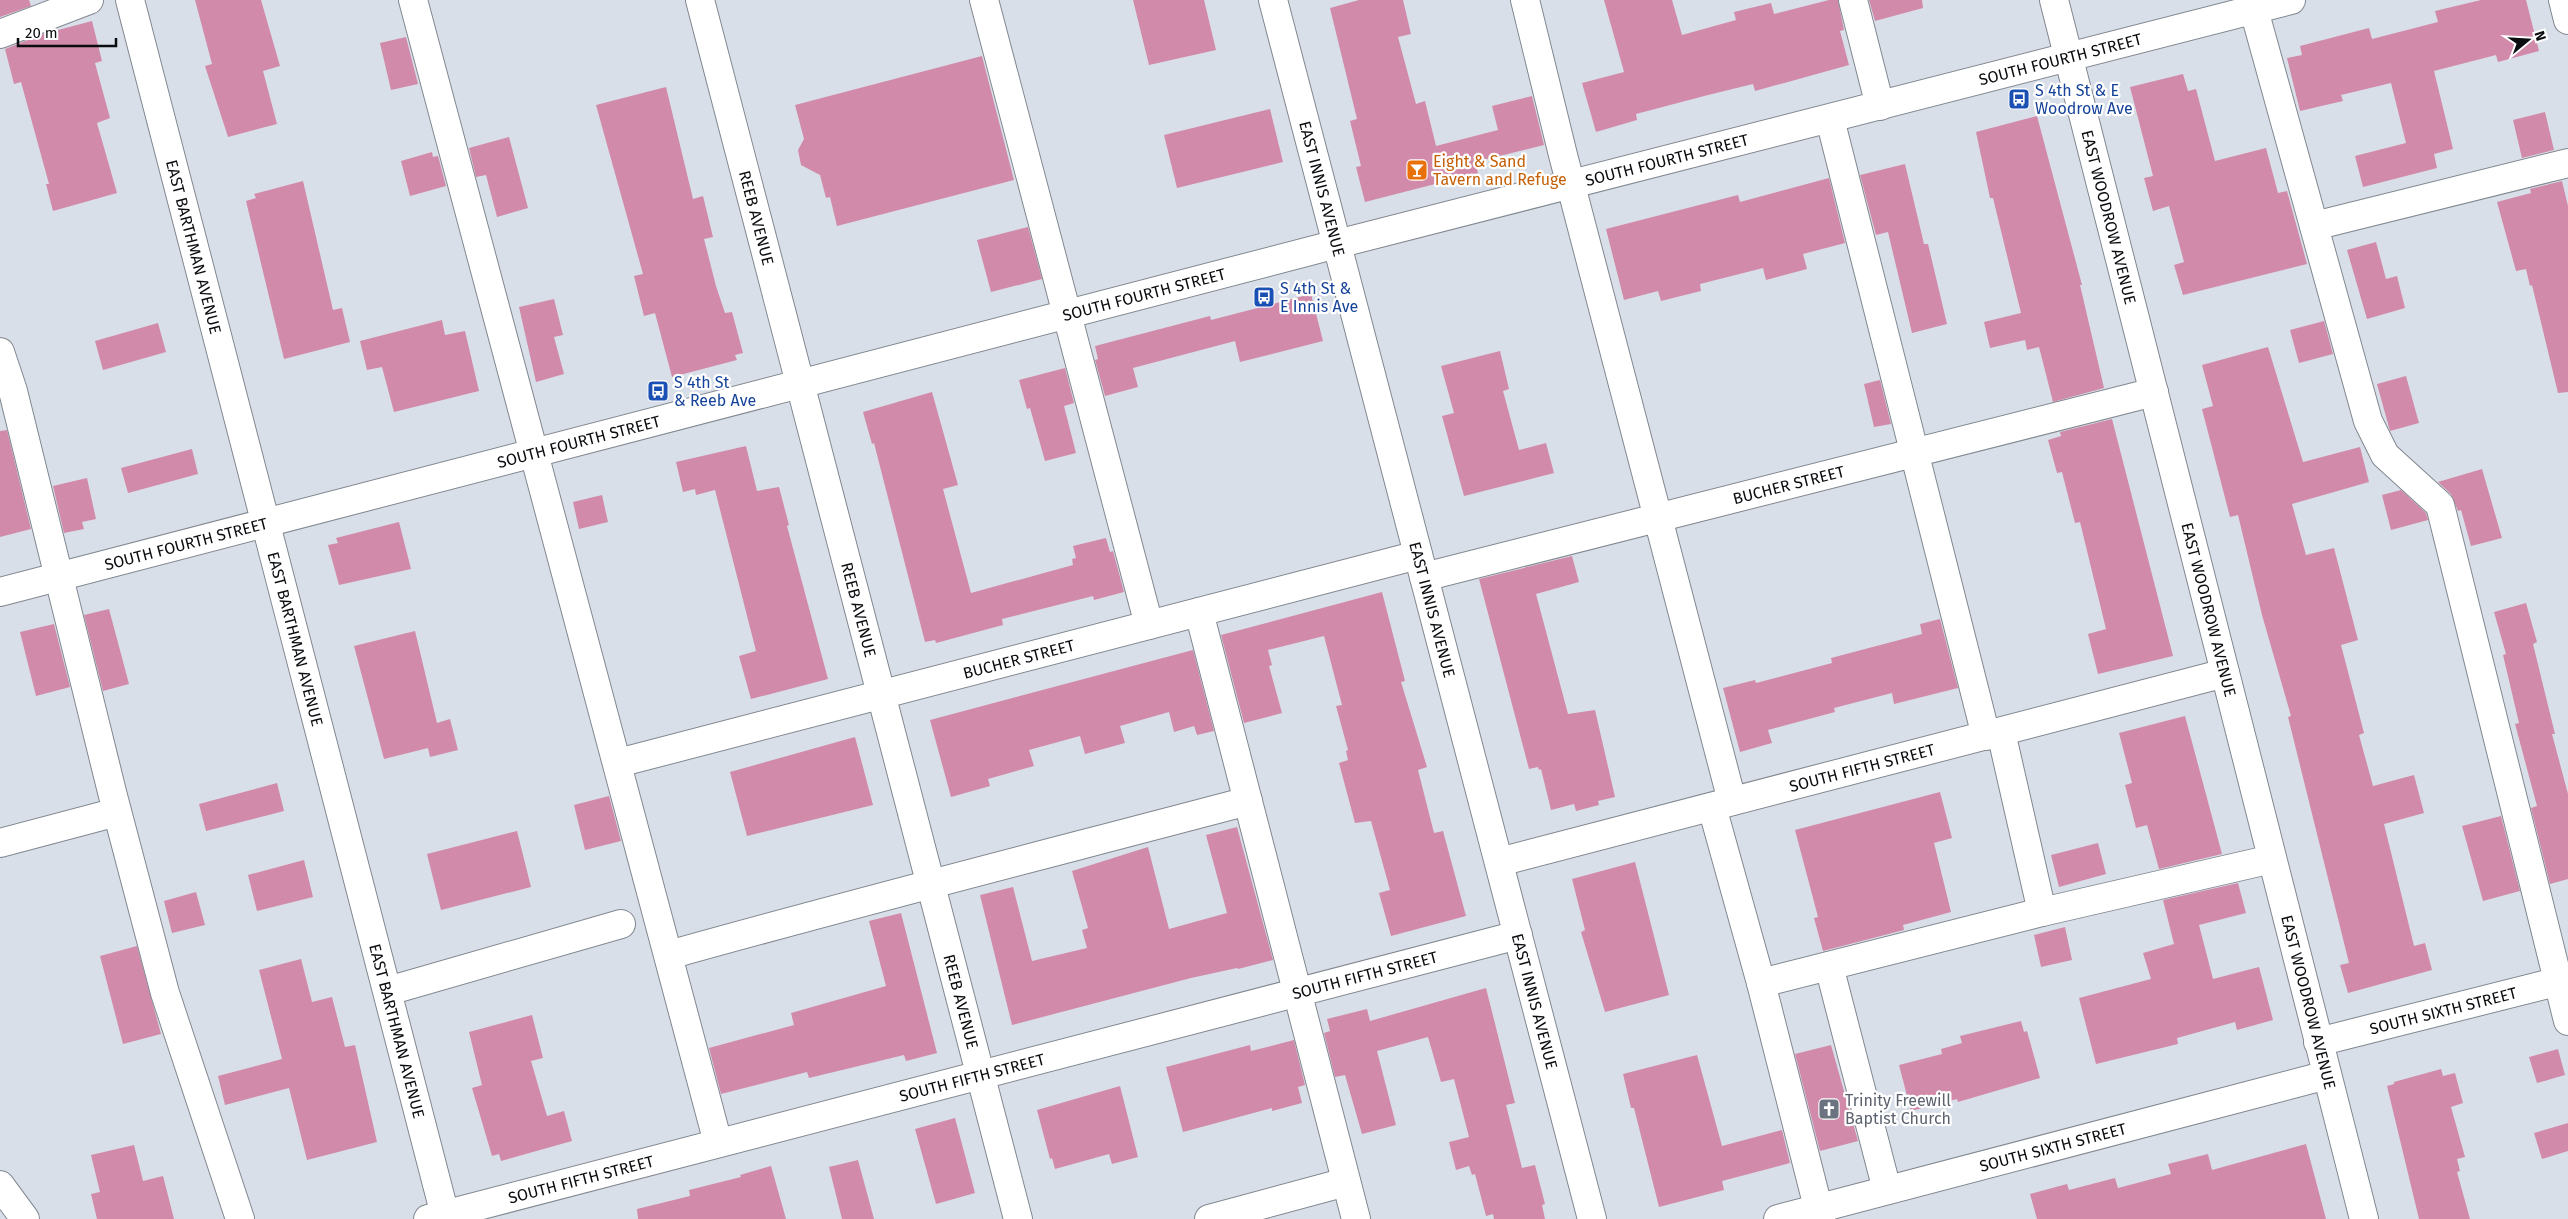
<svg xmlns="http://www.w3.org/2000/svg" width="2568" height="1219" viewBox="0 0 2568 1219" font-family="'Fira Sans',sans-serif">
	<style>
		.building { fill: #d18aa9 }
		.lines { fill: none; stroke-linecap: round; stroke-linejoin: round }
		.minor-casing { stroke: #828890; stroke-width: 30 }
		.minor { stroke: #fff; stroke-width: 28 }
		.labels { text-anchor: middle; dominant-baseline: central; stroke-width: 4.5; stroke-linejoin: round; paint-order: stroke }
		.street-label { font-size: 16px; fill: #0a0c0f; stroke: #fff }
		.transit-label { font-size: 16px; fill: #164399; stroke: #fff; text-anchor: start }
		.food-label { font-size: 16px; fill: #c56008; stroke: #fff; text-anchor: start }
		.worship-label { font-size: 16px; fill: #5b616d; stroke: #fff; text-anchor: start }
	</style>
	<rect width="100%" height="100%" fill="#d9dfe9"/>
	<!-- building -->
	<g class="building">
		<path d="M 0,0 L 29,0 L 31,6 L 0,17 Z"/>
		<path d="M 195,0 L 261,0 L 280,66 L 263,71 L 277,124 L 228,137 L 205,66 L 212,64 Z"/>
		<path d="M 1133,0 L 1204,0 L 1216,50 L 1149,65 Z"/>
		<path d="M 1359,0 L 1403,0 L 1411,34 L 1398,37 L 1416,104 L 1425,101 L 1436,146 L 1498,130 L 1492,106 L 1532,96 L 1544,145 L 1475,162 L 1478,173 L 1365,202 L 1356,167 L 1361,166 L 1350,121 L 1357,119 L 1330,8 Z"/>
		<path d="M 1604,0 L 1672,0 L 1682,35 L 1736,20 L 1734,12 L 1771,3 L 1774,14 L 1829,0 L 1838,0 L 1844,30 L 1840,31 L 1849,65 L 1755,91 L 1753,84 L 1708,95 L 1636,114 L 1637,120 L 1596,132 L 1582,83 L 1624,72 Z"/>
		<path d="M 1869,0 L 1922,0 L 1923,8 L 1875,21 Z"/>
		<path d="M 2481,0 L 2526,0 L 2539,51 L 2498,62 L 2496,55 L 2434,71 L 2453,149 L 2434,154 L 2437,168 L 2363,187 L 2355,156 L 2406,143 L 2391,83 L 2341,95 L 2343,101 L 2300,111 L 2287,58 L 2302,55 L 2300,46 L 2369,28 L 2372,39 L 2438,22 L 2435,11 Z"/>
		<path d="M 92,21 L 102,61 L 95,63 L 110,118 L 97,123 L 117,193 L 53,211 L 46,184 L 49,184 L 21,82 L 14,84 L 5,49 L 43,34 Z"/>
		<path d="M 406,37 L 418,84 L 391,90 L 380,43 Z"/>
		<path d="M 982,56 L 1014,180 L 837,226 L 830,197 L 826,198 L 820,175 L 801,165 L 798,150 L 804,139 L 795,105 Z"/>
		<path d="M 2183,74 L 2188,91 L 2196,89 L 2215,161 L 2266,148 L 2278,193 L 2287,191 L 2307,264 L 2183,295 L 2174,265 L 2184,262 L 2169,206 L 2153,211 L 2144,178 L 2153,176 L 2130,87 Z"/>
		<path d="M 666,87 L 693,199 L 703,196 L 713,237 L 704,239 L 716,286 L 725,313 L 732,312 L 743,353 L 735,355 L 737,360 L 672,377 L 655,313 L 644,316 L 634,276 L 643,274 L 596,105 Z"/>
		<path d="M 1270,109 L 1283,162 L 1177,188 L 1164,135 Z"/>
		<path d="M 2545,112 L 2554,150 L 2522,158 L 2513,120 Z"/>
		<path d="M 2037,116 L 2082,285 L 2080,285 L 2104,388 L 2053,402 L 2039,347 L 2027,350 L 2025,340 L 1990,348 L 1984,322 L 2021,313 L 1993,198 L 1990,198 L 1976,132 Z"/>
		<path d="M 509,137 L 528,208 L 497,217 L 486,175 L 476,177 L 469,148 Z"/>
		<path d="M 432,152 L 433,157 L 438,156 L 446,186 L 410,196 L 401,161 Z"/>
		<path d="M 1905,164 L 1924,244 L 1928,244 L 1947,324 L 1912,333 L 1888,232 L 1876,235 L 1860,175 Z"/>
		<path d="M 1829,178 L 1845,243 L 1803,254 L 1807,269 L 1766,280 L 1763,268 L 1700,284 L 1701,291 L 1661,301 L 1658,291 L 1624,300 L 1606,229 L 1738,195 L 1740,202 Z"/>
		<path d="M 303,181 L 333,310 L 342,308 L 350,342 L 284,359 L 246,201 L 256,198 L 254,194 Z"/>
		<path d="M 2562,181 L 2568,206 L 2568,392 L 2558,393 L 2532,285 L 2530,286 L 2526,269 L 2516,271 L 2497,202 L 2531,193 L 2530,189 Z"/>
		<path d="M 1028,227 L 1042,279 L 991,292 L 977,240 Z"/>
		<path d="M 2376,242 L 2386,279 L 2397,276 L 2405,308 L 2367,319 L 2347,250 Z"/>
		<path d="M 1311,294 L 1323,341 L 1240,362 L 1235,341 L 1133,368 L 1138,387 L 1105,396 L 1095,360 L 1098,359 L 1095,346 L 1210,316 L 1211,320 Z"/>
		<path d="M 554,299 L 563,335 L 554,337 L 564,374 L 536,382 L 519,307 Z"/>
		<path d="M 442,320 L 445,335 L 465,331 L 479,391 L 394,412 L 382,367 L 367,370 L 360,341 Z"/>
		<path d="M 2324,321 L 2333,354 L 2299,363 L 2290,330 Z"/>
		<path d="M 158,323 L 166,352 L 103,370 L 95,341 Z"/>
		<path d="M 2268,347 L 2303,462 L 2360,447 L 2369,482 L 2292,504 L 2306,555 L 2334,548 L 2358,640 L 2341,645 L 2364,733 L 2359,735 L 2373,786 L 2414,775 L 2424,813 L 2384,824 L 2414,946 L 2425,943 L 2432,970 L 2348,993 L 2340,965 L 2349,963 L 2288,717 L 2291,716 L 2262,615 L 2238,515 L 2230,517 L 2202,409 L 2213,406 L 2202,365 Z"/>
		<path d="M 1500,351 L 1509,389 L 1503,391 L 1519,450 L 1546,443 L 1554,473 L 1464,496 L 1442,416 L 1454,413 L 1441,366 Z"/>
		<path d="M 1065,368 L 1074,403 L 1064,406 L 1076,453 L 1045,461 L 1030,408 L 1027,409 L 1019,380 Z"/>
		<path d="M 2406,376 L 2419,423 L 2390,431 L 2377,384 Z"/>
		<path d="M 1880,380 L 1891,424 L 1874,427 L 1864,384 Z"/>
		<path d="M 932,392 L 958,485 L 943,489 L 971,593 L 1073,565 L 1072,559 L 1076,558 L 1073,546 L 1106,538 L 1110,552 L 1113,551 L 1124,592 L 1094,600 L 1093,596 L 1002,619 L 1003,625 L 936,643 L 935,640 L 925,642 L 874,443 L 872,444 L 863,412 Z"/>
		<path d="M 2112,419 L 2173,656 L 2098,674 L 2088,634 L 2106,629 L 2080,522 L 2075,523 L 2062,472 L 2057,473 L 2048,440 L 2061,436 L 2060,432 Z"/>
		<path d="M 7,430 L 31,529 L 0,537 L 0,431 Z"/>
		<path d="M 746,446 L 757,491 L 779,487 L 789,525 L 787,526 L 828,679 L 751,699 L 739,656 L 756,651 L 715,490 L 696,495 L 695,489 L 683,492 L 676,462 Z"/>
		<path d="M 192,449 L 198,474 L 128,493 L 121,468 Z"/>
		<path d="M 2482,469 L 2502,538 L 2471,546 L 2461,510 L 2458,511 L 2451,494 L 2438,482 Z"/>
		<path d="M 87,478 L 96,519 L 82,522 L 84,529 L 64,533 L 53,486 Z"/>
		<path d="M 2401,490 L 2426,513 L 2428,520 L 2391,530 L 2382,495 Z"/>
		<path d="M 602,495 L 608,522 L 579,529 L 573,502 Z"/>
		<path d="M 399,522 L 411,569 L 339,585 L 328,545 L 338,543 L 336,538 Z"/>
		<path d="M 1572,556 L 1579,582 L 1536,594 L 1568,714 L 1595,710 L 1615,797 L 1598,801 L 1599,805 L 1576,811 L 1574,804 L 1551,810 L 1541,769 L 1539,770 L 1538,767 L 1529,769 L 1479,579 Z"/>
		<path d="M 1382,592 L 1405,681 L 1401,682 L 1427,767 L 1418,770 L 1434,833 L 1443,831 L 1466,916 L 1391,936 L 1379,893 L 1390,890 L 1371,821 L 1355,823 L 1339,763 L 1348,760 L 1346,751 L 1348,750 L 1336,706 L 1342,705 L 1324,636 L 1268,650 L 1272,665 L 1269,666 L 1282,713 L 1244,723 L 1221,635 Z"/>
		<path d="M 2526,603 L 2537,642 L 2533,644 L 2555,734 L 2552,734 L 2568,794 L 2568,879 L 2550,884 L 2531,808 L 2537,806 L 2515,724 L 2519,723 L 2503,655 L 2506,654 L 2494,612 Z"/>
		<path d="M 109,609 L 129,684 L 103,691 L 84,615 Z"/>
		<path d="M 1940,619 L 1958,688 L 1894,704 L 1892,693 L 1834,708 L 1835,712 L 1768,730 L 1772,743 L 1740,752 L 1723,688 L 1755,680 L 1756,683 L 1832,663 L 1831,658 L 1922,634 L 1920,624 Z"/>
		<path d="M 54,624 L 70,687 L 36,696 L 20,632 Z"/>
		<path d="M 415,631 L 437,723 L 450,719 L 458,750 L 430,757 L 428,748 L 384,759 L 354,646 Z"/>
		<path d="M 1193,650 L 1214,731 L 1197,735 L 1194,726 L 1174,732 L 1169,712 L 1120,726 L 1125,743 L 1085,754 L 1080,736 L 1029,750 L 1034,766 L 988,779 L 990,786 L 951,797 L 930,720 Z"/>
		<path d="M 2185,716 L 2222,854 L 2159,869 L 2147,825 L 2136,828 L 2125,785 L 2132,783 L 2119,733 Z"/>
		<path d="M 855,737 L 873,805 L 747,836 L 730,772 Z"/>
		<path d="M 277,783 L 284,811 L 206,831 L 199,804 Z"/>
		<path d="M 1940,792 L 1952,838 L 1934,843 L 1951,912 L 1903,925 L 1904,930 L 1823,951 L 1814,918 L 1818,917 L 1795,830 Z"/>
		<path d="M 609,796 L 621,841 L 585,850 L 574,805 Z"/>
		<path d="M 2501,816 L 2520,891 L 2483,901 L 2462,826 Z"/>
		<path d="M 1237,827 L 1273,960 L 1238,969 L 1237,968 L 1191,978 L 1012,1025 L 980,895 L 1013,887 L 1032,961 L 1087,948 L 1082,930 L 1088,928 L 1072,871 L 1148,847 L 1169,929 L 1227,913 L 1206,835 Z"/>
		<path d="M 517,831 L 531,887 L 441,910 L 427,854 Z"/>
		<path d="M 2098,843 L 2106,874 L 2059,887 L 2051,855 Z"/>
		<path d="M 304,860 L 313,897 L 257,911 L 248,875 Z"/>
		<path d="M 1635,862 L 1669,995 L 1605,1012 L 1581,932 L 1585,930 L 1572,879 Z"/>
		<path d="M 2238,883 L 2246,913 L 2199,925 L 2213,979 L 2259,967 L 2273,1020 L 2237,1030 L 2235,1022 L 2177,1038 L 2178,1044 L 2096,1064 L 2079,998 L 2151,979 L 2143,953 L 2174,944 L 2163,900 Z"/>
		<path d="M 196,892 L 205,925 L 172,933 L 164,901 Z"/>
		<path d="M 901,913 L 937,1053 L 906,1061 L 904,1055 L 809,1078 L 807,1072 L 721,1094 L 709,1048 L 794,1025 L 791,1013 L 886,986 L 869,921 Z"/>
		<path d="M 2065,927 L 2072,960 L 2041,967 L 2034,935 Z"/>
		<path d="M 137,946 L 161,1034 L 123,1044 L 100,956 Z"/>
		<path d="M 301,959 L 312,1002 L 332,997 L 345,1047 L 355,1045 L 377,1142 L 307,1160 L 289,1088 L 225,1105 L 218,1076 L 282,1059 L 259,970 Z"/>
		<path d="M 1486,988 L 1515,1103 L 1506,1105 L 1522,1168 L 1535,1165 L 1545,1204 L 1542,1205 L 1545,1219 L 1494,1219 L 1493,1214 L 1486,1216 L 1475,1174 L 1472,1175 L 1469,1166 L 1456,1170 L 1449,1142 L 1469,1137 L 1454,1079 L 1441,1082 L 1428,1037 L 1377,1051 L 1396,1125 L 1362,1134 L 1345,1075 L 1335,1077 L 1324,1033 L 1330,1031 L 1327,1019 L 1367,1009 L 1370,1021 Z"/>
		<path d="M 532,1015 L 543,1058 L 531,1061 L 547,1116 L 564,1111 L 572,1141 L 501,1161 L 499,1154 L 492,1156 L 472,1088 L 482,1085 L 469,1032 Z"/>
		<path d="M 2021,1021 L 2024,1032 L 2027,1031 L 2040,1078 L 1958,1102 L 1957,1099 L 1911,1111 L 1899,1065 L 1942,1054 L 1941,1049 L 1962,1043 L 1960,1036 Z"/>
		<path d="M 1294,1040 L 1305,1085 L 1298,1087 L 1302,1103 L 1272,1111 L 1272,1108 L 1183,1132 L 1166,1067 L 1250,1045 L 1251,1051 Z"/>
		<path d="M 1831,1045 L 1858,1141 L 1820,1151 L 1795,1054 Z"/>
		<path d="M 2558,1049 L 2565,1075 L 2537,1083 L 2529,1057 Z"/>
		<path d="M 1697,1055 L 1722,1146 L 1782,1130 L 1790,1163 L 1722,1181 L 1724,1190 L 1659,1207 L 1634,1108 L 1631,1108 L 1623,1074 Z"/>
		<path d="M 2441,1069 L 2443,1076 L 2455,1073 L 2463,1103 L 2451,1107 L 2465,1157 L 2457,1159 L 2460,1171 L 2457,1172 L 2470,1219 L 2419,1219 L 2387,1086 L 2394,1084 L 2394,1082 Z"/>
		<path d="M 1120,1086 L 1138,1157 L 1112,1164 L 1109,1154 L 1055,1169 L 1052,1158 L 1050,1159 L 1037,1110 Z"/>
		<path d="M 955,1118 L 975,1193 L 936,1204 L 915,1129 Z"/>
		<path d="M 2568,1123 L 2568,1151 L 2542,1159 L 2534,1133 Z"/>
		<path d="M 2306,1144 L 2326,1219 L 2037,1219 L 2030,1194 L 2067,1184 L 2069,1190 L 2115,1178 L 2118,1188 L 2171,1174 L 2168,1164 L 2208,1154 L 2212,1170 Z"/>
		<path d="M 134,1145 L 143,1181 L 163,1176 L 174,1219 L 97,1219 L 91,1194 L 100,1192 L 91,1155 Z"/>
		<path d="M 858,1160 L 874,1219 L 842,1219 L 829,1167 Z"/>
		<path d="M 771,1166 L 786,1219 L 638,1219 L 637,1209 L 690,1196 L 689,1190 L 741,1177 L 740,1175 Z"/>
	</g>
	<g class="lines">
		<!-- minor casing -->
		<g class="minor-casing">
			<g id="minor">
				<path id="s1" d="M 130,0 L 446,1219"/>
				<path d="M 413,0 L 718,1143"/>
				<path id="s2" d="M 700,0 L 1018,1219"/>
				<path d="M 984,0 L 1149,625"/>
				<path id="s3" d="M 1273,0 L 1592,1219"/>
				<path d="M 1525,0 L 1563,155 L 1732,801"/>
				<path d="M 1853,0 L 1880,106"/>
				<path id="s4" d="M 2054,0 L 2364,1219"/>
				<path d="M 2563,0 L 2568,20"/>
				<path d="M 2254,10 L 2368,421 L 2385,455 L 2440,505 L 2568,1021"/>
				<path d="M 0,34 L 89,0"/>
				<path d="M 1830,119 L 1986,736"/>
				<path d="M 2314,226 L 2568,163"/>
				<path d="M 0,352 L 13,391 L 112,792 L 165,993 L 240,1219"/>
				<path id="s5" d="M 1424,577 L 2154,392"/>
				<path id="s6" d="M 0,592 L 1337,244 L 2291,0"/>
				<path d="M 1199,612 L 1356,1219"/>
				<path d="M 2001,732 L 2042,912 L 2272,859"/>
				<path id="s7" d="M 618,763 L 1418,555"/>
				<path d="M 1712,807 L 1761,983 L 1821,1219"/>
				<path d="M 0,843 L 117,812"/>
				<path id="s8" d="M 1499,862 L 2225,673"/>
				<path d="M 669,955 C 861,901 1055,852 1248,801"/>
				<path d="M 1829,966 L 1887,1190"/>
				<path d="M 1761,983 L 2042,912"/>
				<path d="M 388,991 L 621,924"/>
				<path id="s9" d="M 2318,1042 L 2568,979"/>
				<path d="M 0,1185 L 25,1219"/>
				<path id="s10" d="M 428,1219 L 1518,935"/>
				<path d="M 1209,1219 L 1346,1182"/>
				<path id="s11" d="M 1778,1219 L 2327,1075"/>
			</g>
		</g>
		<!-- minor -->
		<use href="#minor" class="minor"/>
	</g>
	<!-- icons -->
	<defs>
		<g id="bus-square" transform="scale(1.125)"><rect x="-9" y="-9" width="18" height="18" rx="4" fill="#1a4fb4" stroke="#fff"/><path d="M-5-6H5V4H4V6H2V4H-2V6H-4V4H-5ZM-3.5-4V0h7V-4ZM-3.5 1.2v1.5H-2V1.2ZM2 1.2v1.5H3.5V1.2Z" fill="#fff"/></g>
		<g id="bar-square" transform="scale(1.125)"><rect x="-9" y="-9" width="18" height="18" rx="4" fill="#e8710a" stroke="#fff"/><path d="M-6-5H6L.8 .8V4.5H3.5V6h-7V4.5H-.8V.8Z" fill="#fff"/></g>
		<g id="church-square" transform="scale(1.125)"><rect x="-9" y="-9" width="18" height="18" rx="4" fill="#6b7280" stroke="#fff"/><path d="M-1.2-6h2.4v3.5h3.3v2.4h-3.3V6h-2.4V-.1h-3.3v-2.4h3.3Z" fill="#fff"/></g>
	</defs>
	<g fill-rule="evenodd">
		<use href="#bus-square" x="2019" y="99"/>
		<use href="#bar-square" x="1417" y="170"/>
		<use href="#bus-square" x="1264" y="297"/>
		<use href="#bus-square" x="658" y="391"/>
		<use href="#church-square" x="1829" y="1109"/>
	</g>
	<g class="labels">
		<!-- street labels -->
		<g class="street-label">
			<text stroke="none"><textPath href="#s6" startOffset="2128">SOUTH FOURTH STREET</textPath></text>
			<text stroke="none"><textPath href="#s6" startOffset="1722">SOUTH FOURTH STREET</textPath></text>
			<text stroke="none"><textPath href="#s3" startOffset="195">EAST INNIS AVENUE</textPath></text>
			<text stroke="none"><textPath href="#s4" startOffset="224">EAST WOODROW AVENUE</textPath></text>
			<text stroke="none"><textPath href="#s2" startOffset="225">REEB AVENUE</textPath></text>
			<text stroke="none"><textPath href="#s1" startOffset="255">EAST BARTHMAN AVENUE</textPath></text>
			<text stroke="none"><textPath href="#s6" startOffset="1182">SOUTH FOURTH STREET</textPath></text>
			<text stroke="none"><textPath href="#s6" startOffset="598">SOUTH FOURTH STREET</textPath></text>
			<text stroke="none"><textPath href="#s5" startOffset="376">BUCHER STREET</textPath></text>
			<text stroke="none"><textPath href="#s6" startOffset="192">SOUTH FOURTH STREET</textPath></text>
			<text stroke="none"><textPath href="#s2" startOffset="630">REEB AVENUE</textPath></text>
			<text stroke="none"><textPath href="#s3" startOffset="630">EAST INNIS AVENUE</textPath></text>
			<text stroke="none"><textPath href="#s4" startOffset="629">EAST WOODROW AVENUE</textPath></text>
			<text stroke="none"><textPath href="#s1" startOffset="660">EAST BARTHMAN AVENUE</textPath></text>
			<text stroke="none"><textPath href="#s7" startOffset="414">BUCHER STREET</textPath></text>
			<text stroke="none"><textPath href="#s8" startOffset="375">SOUTH FIFTH STREET</textPath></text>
			<text stroke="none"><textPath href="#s10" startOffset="968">SOUTH FIFTH STREET</textPath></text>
			<text stroke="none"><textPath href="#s2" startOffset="1035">REEB AVENUE</textPath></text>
			<text stroke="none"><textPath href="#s3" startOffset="1035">EAST INNIS AVENUE</textPath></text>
			<text stroke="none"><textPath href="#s4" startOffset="1034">EAST WOODROW AVENUE</textPath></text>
			<text stroke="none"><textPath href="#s9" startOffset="129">SOUTH SIXTH STREET</textPath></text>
			<text stroke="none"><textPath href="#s1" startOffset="1065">EAST BARTHMAN AVENUE</textPath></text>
			<text stroke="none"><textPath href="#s10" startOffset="562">SOUTH FIFTH STREET</textPath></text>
			<text stroke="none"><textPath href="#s11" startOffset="284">SOUTH SIXTH STREET</textPath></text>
			<text stroke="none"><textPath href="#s10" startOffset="158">SOUTH FIFTH STREET</textPath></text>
		</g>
		<!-- transit labels -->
		<g class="transit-label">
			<text x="2035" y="90">S 4th St &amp; E<tspan x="2035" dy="18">Woodrow Ave</tspan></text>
			<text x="1280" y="288">S 4th St &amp;<tspan x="1280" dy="18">E Innis Ave</tspan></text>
			<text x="674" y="382">S 4th St<tspan x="674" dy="18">&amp; Reeb Ave</tspan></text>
		</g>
		<!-- food labels -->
		<g class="food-label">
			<text x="1433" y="161">Eight &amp; Sand<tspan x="1433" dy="18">Tavern and Refuge</tspan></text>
		</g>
		<!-- worship labels -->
		<g class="worship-label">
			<text x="1845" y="1100">Trinity Freewill<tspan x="1845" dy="18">Baptist Church</tspan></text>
		</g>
	</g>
	<!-- north arrow -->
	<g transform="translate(2528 40) rotate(72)" stroke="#ffffff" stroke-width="4" paint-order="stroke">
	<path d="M0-4L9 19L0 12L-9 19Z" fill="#0a0c0f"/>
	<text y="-8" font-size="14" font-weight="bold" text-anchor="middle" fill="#0a0c0f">N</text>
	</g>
	<!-- scale -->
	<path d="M18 38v8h98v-8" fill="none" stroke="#0a0c0f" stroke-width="2.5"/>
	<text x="25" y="38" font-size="15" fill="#0a0c0f" stroke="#ffffff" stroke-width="4" paint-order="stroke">20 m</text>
</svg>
